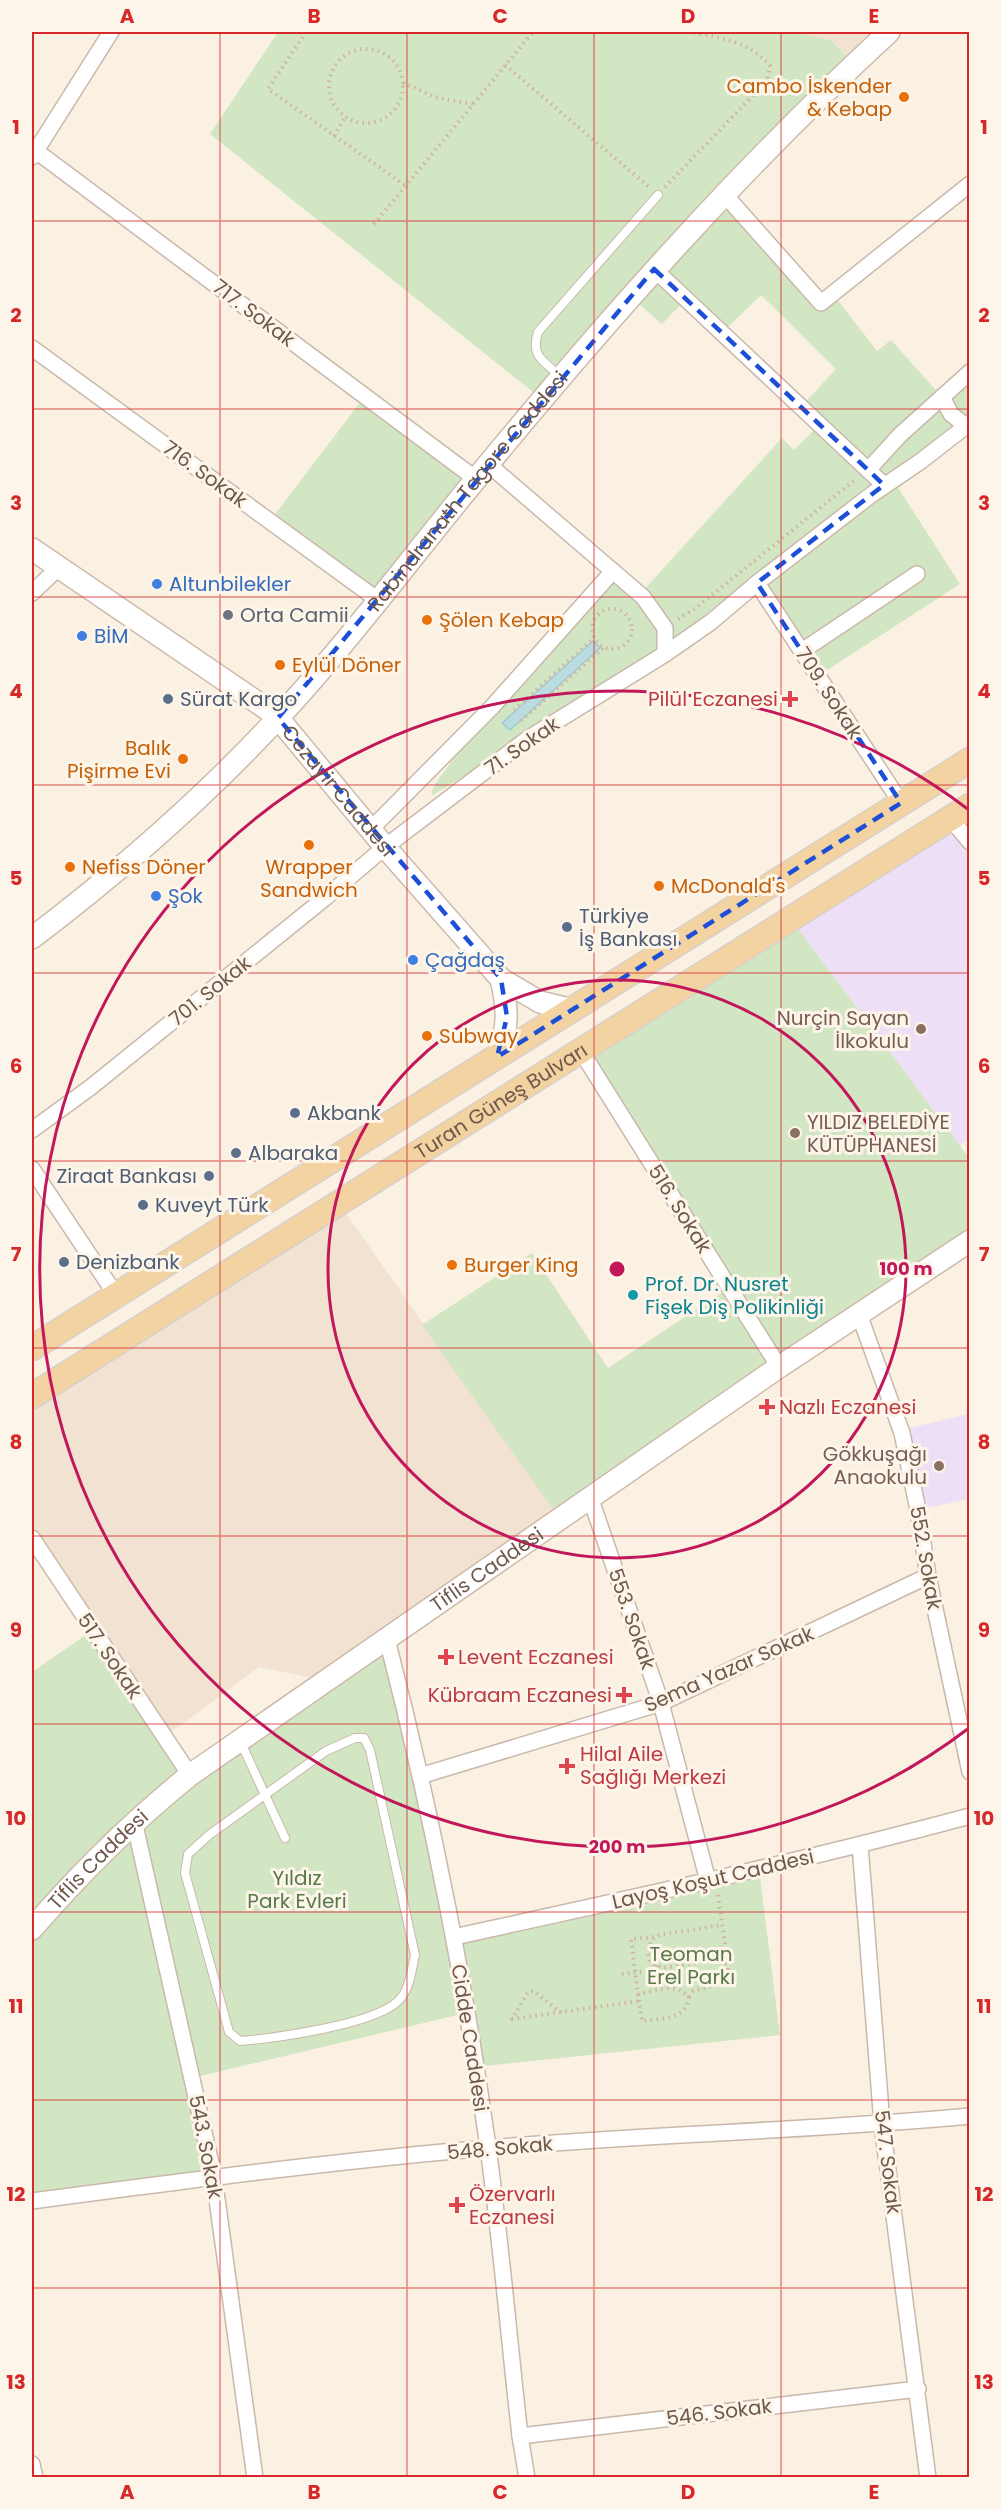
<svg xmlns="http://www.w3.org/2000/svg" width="1001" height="2509" viewBox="0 0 1001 2509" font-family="Poppins,sans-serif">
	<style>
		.residential { fill: #f1e2d2 }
		.education { fill: #ede0f6 }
		.green { fill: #d2e6c3 }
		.water { fill: #badce1; stroke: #a1cbd2; stroke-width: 1.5 }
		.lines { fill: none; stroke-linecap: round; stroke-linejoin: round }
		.lane-casing { stroke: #c9b8ab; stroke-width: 10 }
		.street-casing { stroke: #c9b8ab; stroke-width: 18 }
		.secondary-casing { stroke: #cebaab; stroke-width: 24 }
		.primary-casing { stroke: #d7d0cd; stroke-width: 27 }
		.path { stroke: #d1b3a1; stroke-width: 4; stroke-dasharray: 1.5 4.5; stroke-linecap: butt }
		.lane { stroke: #fff; stroke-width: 8 }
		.street { stroke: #fff; stroke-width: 15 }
		.secondary { stroke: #fff; stroke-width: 21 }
		.primary { stroke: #f3d3a1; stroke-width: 24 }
		.marked { fill: none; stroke: #1d4ed8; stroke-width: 4.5; stroke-dasharray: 12 8; stroke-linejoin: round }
		.grid { fill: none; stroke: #d62828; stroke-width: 1.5; stroke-opacity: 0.55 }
		.ring { fill: none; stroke: #c2185b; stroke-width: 3 }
		.food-dot { fill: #e8710a; stroke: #fdf5e9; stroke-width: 2 }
		.shop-dot { fill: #3f7fe0; stroke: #fdf5e9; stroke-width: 2 }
		.worship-dot { fill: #6b7280; stroke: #fdf5e9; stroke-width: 2 }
		.service-dot { fill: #5c6f8a; stroke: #fdf5e9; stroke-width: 2 }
		.health-dot { fill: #e0444e; stroke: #fdf5e9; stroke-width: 2 }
		.education-dot { fill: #8d6e63; stroke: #fdf5e9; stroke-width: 2 }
		.culture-dot { fill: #0f9aa8; stroke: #fdf5e9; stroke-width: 2 }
		.labels { text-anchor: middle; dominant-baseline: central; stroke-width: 6; stroke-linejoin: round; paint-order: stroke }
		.food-label { font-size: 20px; fill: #c56008; stroke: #fdf5e9; text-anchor: start }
		.street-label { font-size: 20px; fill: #6f584c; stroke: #fdf5e9 }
		.shop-label { font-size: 20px; fill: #366cbe; stroke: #fdf5e9; text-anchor: start }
		.worship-label { font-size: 20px; fill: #5b616d; stroke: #fdf5e9; text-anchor: start }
		.service-label { font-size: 20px; fill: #4e5e75; stroke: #fdf5e9; text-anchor: start }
		.health-label { font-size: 20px; fill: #be3a42; stroke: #fdf5e9; text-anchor: start }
		.education-label { font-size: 20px; fill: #785e54; stroke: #fdf5e9; text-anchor: end }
		.culture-label { font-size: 20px; fill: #0d838f; stroke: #fdf5e9; text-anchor: start }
		.park-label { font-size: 20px; fill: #577a48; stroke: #fdf5e9 }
		.centre { fill: #c2185b; stroke: #fdf5e9; stroke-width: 3 }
		.ring-label { font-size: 18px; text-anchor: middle; font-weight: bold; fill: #c2185b; stroke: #fdf5e9; stroke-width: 6; stroke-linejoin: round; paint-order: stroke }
		.neatline { fill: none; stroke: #d62828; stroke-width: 2 }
		.grid-label { font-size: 20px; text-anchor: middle; font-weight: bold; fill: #d62828 }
	</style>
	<rect width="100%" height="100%" fill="#faf1e3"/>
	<!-- residential -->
	<g class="residential">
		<path d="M 793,32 L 889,32 L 854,64 L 831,40 Z"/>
		<path d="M 338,1202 L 560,1519 L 327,1681 L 259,1667 L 164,1737 L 32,1534 L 32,1396 Z"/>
	</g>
	<!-- education -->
	<g class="education">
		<path d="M 950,818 L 969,842 L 969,1139 L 960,1146 L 790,918 Z"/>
		<path d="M 969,1414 L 969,1499 L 918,1510 L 900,1430 Z"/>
	</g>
	<!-- green -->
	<g class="green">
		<path d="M 278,32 L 793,32 L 831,40 L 854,64 L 725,195 L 821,303 L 833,294 L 877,351 L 891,340 L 942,397 L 969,372 L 969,423 L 893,480 L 960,584 L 818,676 L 758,583 L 665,654 L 433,795 L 431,793 L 435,784 L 492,707 L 613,571 L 640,594 L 782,438 L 794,450 L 819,425 L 801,407 L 836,369 L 761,295 L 722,333 L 686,299 L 662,324 L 631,297 L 543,400 L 210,134 Z"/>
		<path d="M 365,396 L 476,479 L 378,600 L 270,521 Z"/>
		<path d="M 790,918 L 969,1158 L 969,1241 L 560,1519 L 422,1325 L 532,1253 L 608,1368 L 730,1287 L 581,1051 Z"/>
		<path d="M 93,1630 L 190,1774 L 387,1639 L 454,1937 L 759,1869 L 780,2035 L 475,2067 L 466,2013 L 192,2078 L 214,2177 L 32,2201 L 32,1672 Z"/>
	</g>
	<!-- water -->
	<path class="water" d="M 593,641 L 600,648 L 510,730 L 502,723 Z"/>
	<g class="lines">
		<!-- lane casing -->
		<g class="lane-casing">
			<g id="lane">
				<path d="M 561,377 C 544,361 530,357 538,332 L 658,195"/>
				<path d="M 355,1738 L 364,1738 L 370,1750 L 415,1955 C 411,1971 410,1991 397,2002 C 371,2025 276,2038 240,2041 L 229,2032 L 185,1873 L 188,1854 L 209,1835 L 326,1751 Z"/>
				<path d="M 241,1743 L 285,1838"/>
			</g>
		</g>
		<!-- street casing -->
		<g class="street-casing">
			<g id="street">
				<path d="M 32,148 L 476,479"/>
				<path d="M 32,157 L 111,32"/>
				<path d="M 725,195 L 821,303 L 970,184"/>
				<path d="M 654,269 L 884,485"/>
				<path d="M 32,348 L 378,600"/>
				<path d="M 942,397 L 951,414 L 966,426"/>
				<path d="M 488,464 L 643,597 L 665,628 L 665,654"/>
				<path d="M 868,470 L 900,435 L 970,372"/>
				<path d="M 757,583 L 901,803"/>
				<path d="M 32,593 L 58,568"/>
				<path d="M 802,651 L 917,574"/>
				<path d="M 950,818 L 970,842"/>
				<path d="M 371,829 L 492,707 L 613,571"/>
				<path d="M 581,1051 L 779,1367"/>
				<path d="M 32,1130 L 91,1087 L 325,898 L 385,847 L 526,740 L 665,654 L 711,622 L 757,583 L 871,495 L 921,461 L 970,423"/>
				<path d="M 32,1169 L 116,1295"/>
				<path d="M 859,1314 L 902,1433 L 918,1510 L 928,1576 L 970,1772"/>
				<path d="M 590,1497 L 661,1703 L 708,1881"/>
				<path d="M 32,1538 L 190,1775"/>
				<path d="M 387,1639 C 430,1806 464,1976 488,2147 C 501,2243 509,2339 520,2436 L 527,2478"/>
				<path d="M 420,1776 L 661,1703 L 928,1576"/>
				<path d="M 134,1821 L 214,2177 L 255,2478"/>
				<path d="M 860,1845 L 882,2124 L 928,2478"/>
				<path d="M 454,1937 C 627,1899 799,1862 970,1816"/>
				<path d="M 32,2201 C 183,2181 335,2161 488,2148 C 648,2134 809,2131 970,2116"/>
				<path d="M 520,2436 L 918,2389"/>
				<path d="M 32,2464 L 35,2478"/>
			</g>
		</g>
		<!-- secondary casing -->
		<g class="secondary-casing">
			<g id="secondary">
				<path id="s1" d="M 32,549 L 267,709 L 278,718 L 385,847 L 501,979 L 540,1002 L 573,1010"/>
				<path id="s2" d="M 32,938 C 111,878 189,811 258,739 C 336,659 405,565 476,479 C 605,322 740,169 889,32"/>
				<path d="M 497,1057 C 509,1028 508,1008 501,979"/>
				<path id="s3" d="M 32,1929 C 80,1873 132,1822 190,1775 L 779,1367 L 970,1241"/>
			</g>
		</g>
		<!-- primary casing -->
		<g class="primary-casing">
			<g id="primary">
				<path d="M 32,1348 L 970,760"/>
				<path id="s4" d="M 32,1396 L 970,806"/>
			</g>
		</g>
		<!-- path -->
		<g class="path">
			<path d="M 306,32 L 268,89 L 406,186"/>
			<circle cx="366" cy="86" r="37"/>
			<path d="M 505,65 L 649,187"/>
			<path d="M 403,83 L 438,98 L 473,104"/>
			<path d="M 334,136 L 345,117"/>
			<path d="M 665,187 L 767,81 L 770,66 C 750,41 720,38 690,32"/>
			<path d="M 374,224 L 533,32"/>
			<circle cx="612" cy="629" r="20"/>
			<path d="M 678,619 L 697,607 L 856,479"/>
			<path d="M 514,710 L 594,638"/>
			<path d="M 521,721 L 603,648"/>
			<path d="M 718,1895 L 726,1950 L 715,1960 L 662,1968 L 651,1963 L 648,1953 L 651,1940 L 659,1935 L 722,1925"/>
			<path d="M 657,1966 L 660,1990"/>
			<path d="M 622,1974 L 652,1971 L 657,1966"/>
			<path d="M 638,1994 L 642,2021 C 661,2018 686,2021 689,1997 C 675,1982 656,1991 638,1994 L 631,1939 L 655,1937"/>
			<path d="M 689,1997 L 693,1991 L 719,1984 L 728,1979 L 728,1965 L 717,1958"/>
			<path d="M 561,2013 L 534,1991 L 528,1992 L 512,2019 L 639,2001"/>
		</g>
		<!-- lane -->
		<use href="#lane" class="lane"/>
		<!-- street -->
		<use href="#street" class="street"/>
		<!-- secondary -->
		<use href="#secondary" class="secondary"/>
		<!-- primary -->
		<use href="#primary" class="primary"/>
	</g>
	<!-- marked area -->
	<path class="marked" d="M 654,269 L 884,485 L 757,583 L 901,803 L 497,1057 L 507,1017 L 501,979 L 278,718 Z"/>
	<!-- grid -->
	<path class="grid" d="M 220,32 L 220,2478M 407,32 L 407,2478M 594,32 L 594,2478M 781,32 L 781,2478M 32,221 L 970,221M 32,409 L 970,409M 32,597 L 970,597M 32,785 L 970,785M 32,973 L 970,973M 32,1161 L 970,1161M 32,1348 L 970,1348M 32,1536 L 970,1536M 32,1724 L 970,1724M 32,1912 L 970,1912M 32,2100 L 970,2100M 32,2288 L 970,2288"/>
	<!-- distance rings -->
	<g class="ring">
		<circle cx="617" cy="1269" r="289"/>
		<path d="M969 1728A578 578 0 1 1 969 810"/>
	</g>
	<!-- markers -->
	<g class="food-dot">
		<circle cx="904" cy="97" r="6"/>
		<circle cx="427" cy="620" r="6"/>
		<circle cx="280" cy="665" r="6"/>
		<circle cx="183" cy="759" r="6"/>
		<circle cx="309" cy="845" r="6"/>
		<circle cx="70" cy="867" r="6"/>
		<circle cx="659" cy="886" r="6"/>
		<circle cx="427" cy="1036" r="6"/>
		<circle cx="452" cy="1265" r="6"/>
	</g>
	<g class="shop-dot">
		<circle cx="157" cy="584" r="6"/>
		<circle cx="82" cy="636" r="6"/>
		<circle cx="156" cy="896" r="6"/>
		<circle cx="413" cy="960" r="6"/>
	</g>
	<circle class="worship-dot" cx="228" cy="615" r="6"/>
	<g class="service-dot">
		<circle cx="168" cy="699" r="6"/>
		<circle cx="567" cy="927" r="6"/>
		<circle cx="295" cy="1113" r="6"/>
		<circle cx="236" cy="1153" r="6"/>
		<circle cx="209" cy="1176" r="6"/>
		<circle cx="143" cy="1205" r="6"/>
		<circle cx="64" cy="1262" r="6"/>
	</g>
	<g class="health-dot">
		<path d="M787 690h6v6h6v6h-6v6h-6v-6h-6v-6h6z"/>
		<path d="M764 1398h6v6h6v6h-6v6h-6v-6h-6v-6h6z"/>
		<path d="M443 1648h6v6h6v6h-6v6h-6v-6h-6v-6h6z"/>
		<path d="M621 1686h6v6h6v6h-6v6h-6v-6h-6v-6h6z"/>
		<path d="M564 1757h6v6h6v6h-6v6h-6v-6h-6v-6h6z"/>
		<path d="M454 2196h6v6h6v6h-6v6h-6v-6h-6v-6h6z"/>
	</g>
	<g class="education-dot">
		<circle cx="921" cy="1029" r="6"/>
		<circle cx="795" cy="1133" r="6"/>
		<circle cx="939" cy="1466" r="6"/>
	</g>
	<circle class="culture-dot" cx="633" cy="1295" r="6"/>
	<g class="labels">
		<!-- food labels -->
		<g class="food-label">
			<text x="892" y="86" text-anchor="end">Cambo İskender<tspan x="892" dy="23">&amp; Kebap</tspan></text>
			<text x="439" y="620">Şölen Kebap</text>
			<text x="292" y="665">Eylül Döner</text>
			<text x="171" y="748" text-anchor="end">Balık<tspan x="171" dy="23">Pişirme Evi</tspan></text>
			<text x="82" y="867">Nefiss Döner</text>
			<text x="309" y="867" text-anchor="middle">Wrapper<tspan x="309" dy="23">Sandwich</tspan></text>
			<text x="671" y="886">McDonald's</text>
			<text x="439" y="1036">Subway</text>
			<text x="464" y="1265">Burger King</text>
		</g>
		<!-- street labels -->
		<g class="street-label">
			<text transform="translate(254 313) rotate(37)">717. Sokak</text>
			<text transform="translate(205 474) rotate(36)">716. Sokak</text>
			<text stroke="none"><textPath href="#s2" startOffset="626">Rabindranath Tagore Caddesi</textPath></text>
			<text transform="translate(829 693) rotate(57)">709. Sokak</text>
			<text transform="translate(522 746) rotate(-35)">71. Sokak</text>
			<text stroke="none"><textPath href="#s1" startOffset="393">Cezayir Caddesi</textPath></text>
			<text transform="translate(210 991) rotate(-39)">701. Sokak</text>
			<text stroke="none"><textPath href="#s4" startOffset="554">Turan Güneş Bulvarı</textPath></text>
			<text transform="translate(680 1209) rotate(58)">516. Sokak</text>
			<text transform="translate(926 1558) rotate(80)">552. Sokak</text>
			<text stroke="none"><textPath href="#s3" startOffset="582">Tiflis Caddesi</textPath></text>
			<text transform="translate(632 1619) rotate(71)">553. Sokak</text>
			<text transform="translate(110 1656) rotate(56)">517. Sokak</text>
			<text transform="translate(729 1669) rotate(-24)">Sema Yazar Sokak</text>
			<text stroke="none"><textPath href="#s3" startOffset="96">Tiflis Caddesi</textPath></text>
			<text transform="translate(713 1879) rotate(-13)">Layoş Koşut Caddesi</text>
			<text transform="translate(470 2038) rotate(81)">Cidde Caddesi</text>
			<text transform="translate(206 2147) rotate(79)">543. Sokak</text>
			<text transform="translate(500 2148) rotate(-5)">548. Sokak</text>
			<text transform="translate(888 2162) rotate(83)">547. Sokak</text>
			<text transform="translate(719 2412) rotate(-7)">546. Sokak</text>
		</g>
		<!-- shop labels -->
		<g class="shop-label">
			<text x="169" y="584">Altunbilekler</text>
			<text x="94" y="636">BİM</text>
			<text x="168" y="896">Şok</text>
			<text x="425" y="960">Çağdaş</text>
		</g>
		<!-- worship labels -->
		<g class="worship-label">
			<text x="240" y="615">Orta Camii</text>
		</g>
		<!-- service labels -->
		<g class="service-label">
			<text x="180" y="699">Sürat Kargo</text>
			<text x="579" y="916">Türkiye<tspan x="579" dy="23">İş Bankası</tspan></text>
			<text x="307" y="1113">Akbank</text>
			<text x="248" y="1153">Albaraka</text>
			<text x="197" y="1176" text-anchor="end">Ziraat Bankası</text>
			<text x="155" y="1205">Kuveyt Türk</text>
			<text x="76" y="1262">Denizbank</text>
		</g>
		<!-- health labels -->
		<g class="health-label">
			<text x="778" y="699" text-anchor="end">Pilül Eczanesi</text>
			<text x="779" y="1407">Nazlı Eczanesi</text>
			<text x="458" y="1657">Levent Eczanesi</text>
			<text x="612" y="1695" text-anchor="end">Kübraam Eczanesi</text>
			<text x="580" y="1754">Hilal Aile<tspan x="580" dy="23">Sağlığı Merkezi</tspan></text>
			<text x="469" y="2194">Özervarlı<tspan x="469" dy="23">Eczanesi</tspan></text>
		</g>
		<!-- education labels -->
		<g class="education-label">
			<text x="909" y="1018">Nurçin Sayan<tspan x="909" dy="23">İlkokulu</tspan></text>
			<text x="807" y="1122" text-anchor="start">YILDIZ BELEDİYE<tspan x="807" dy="23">KÜTÜPHANESİ</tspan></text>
			<text x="927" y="1454">Gökkuşağı<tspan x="927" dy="23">Anaokulu</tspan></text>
		</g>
		<!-- culture labels -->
		<g class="culture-label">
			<text x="645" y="1284">Prof. Dr. Nusret<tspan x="645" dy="23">Fişek Diş Polikinliği</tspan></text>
		</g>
		<!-- park labels -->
		<g class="park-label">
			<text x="297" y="1878">Yıldız<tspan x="297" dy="23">Park Evleri</tspan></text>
			<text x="691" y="1954">Teoman<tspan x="691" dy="23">Erel Parkı</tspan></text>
		</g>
	</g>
	<circle cx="617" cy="1269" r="9" class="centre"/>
	<g class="ring-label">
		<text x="906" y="1275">100 m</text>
		<text x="617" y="1853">200 m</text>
	</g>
	<!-- border -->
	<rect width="1001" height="2509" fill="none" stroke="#fdf5e9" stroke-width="66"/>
	<rect x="33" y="33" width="935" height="2443" class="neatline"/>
	<g class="grid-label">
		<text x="127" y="23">A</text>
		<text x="314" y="23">B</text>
		<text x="500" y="23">C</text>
		<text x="688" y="23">D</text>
		<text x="874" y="23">E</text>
		<text x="16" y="134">1</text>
		<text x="984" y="134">1</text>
		<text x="16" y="322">2</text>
		<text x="984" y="322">2</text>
		<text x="16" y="510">3</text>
		<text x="984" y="510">3</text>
		<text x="16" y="698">4</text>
		<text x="984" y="698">4</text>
		<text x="16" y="885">5</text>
		<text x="984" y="885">5</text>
		<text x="16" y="1073">6</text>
		<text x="984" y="1073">6</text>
		<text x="16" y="1261">7</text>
		<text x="984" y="1261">7</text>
		<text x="16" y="1449">8</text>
		<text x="984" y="1449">8</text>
		<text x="16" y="1637">9</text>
		<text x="984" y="1637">9</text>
		<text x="16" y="1825">10</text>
		<text x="984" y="1825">10</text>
		<text x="16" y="2013">11</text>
		<text x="984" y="2013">11</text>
		<text x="16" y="2201">12</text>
		<text x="984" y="2201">12</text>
		<text x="16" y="2389">13</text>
		<text x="984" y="2389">13</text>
		<text x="127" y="2499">A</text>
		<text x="314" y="2499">B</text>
		<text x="500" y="2499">C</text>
		<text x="688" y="2499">D</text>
		<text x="874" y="2499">E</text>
	</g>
</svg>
